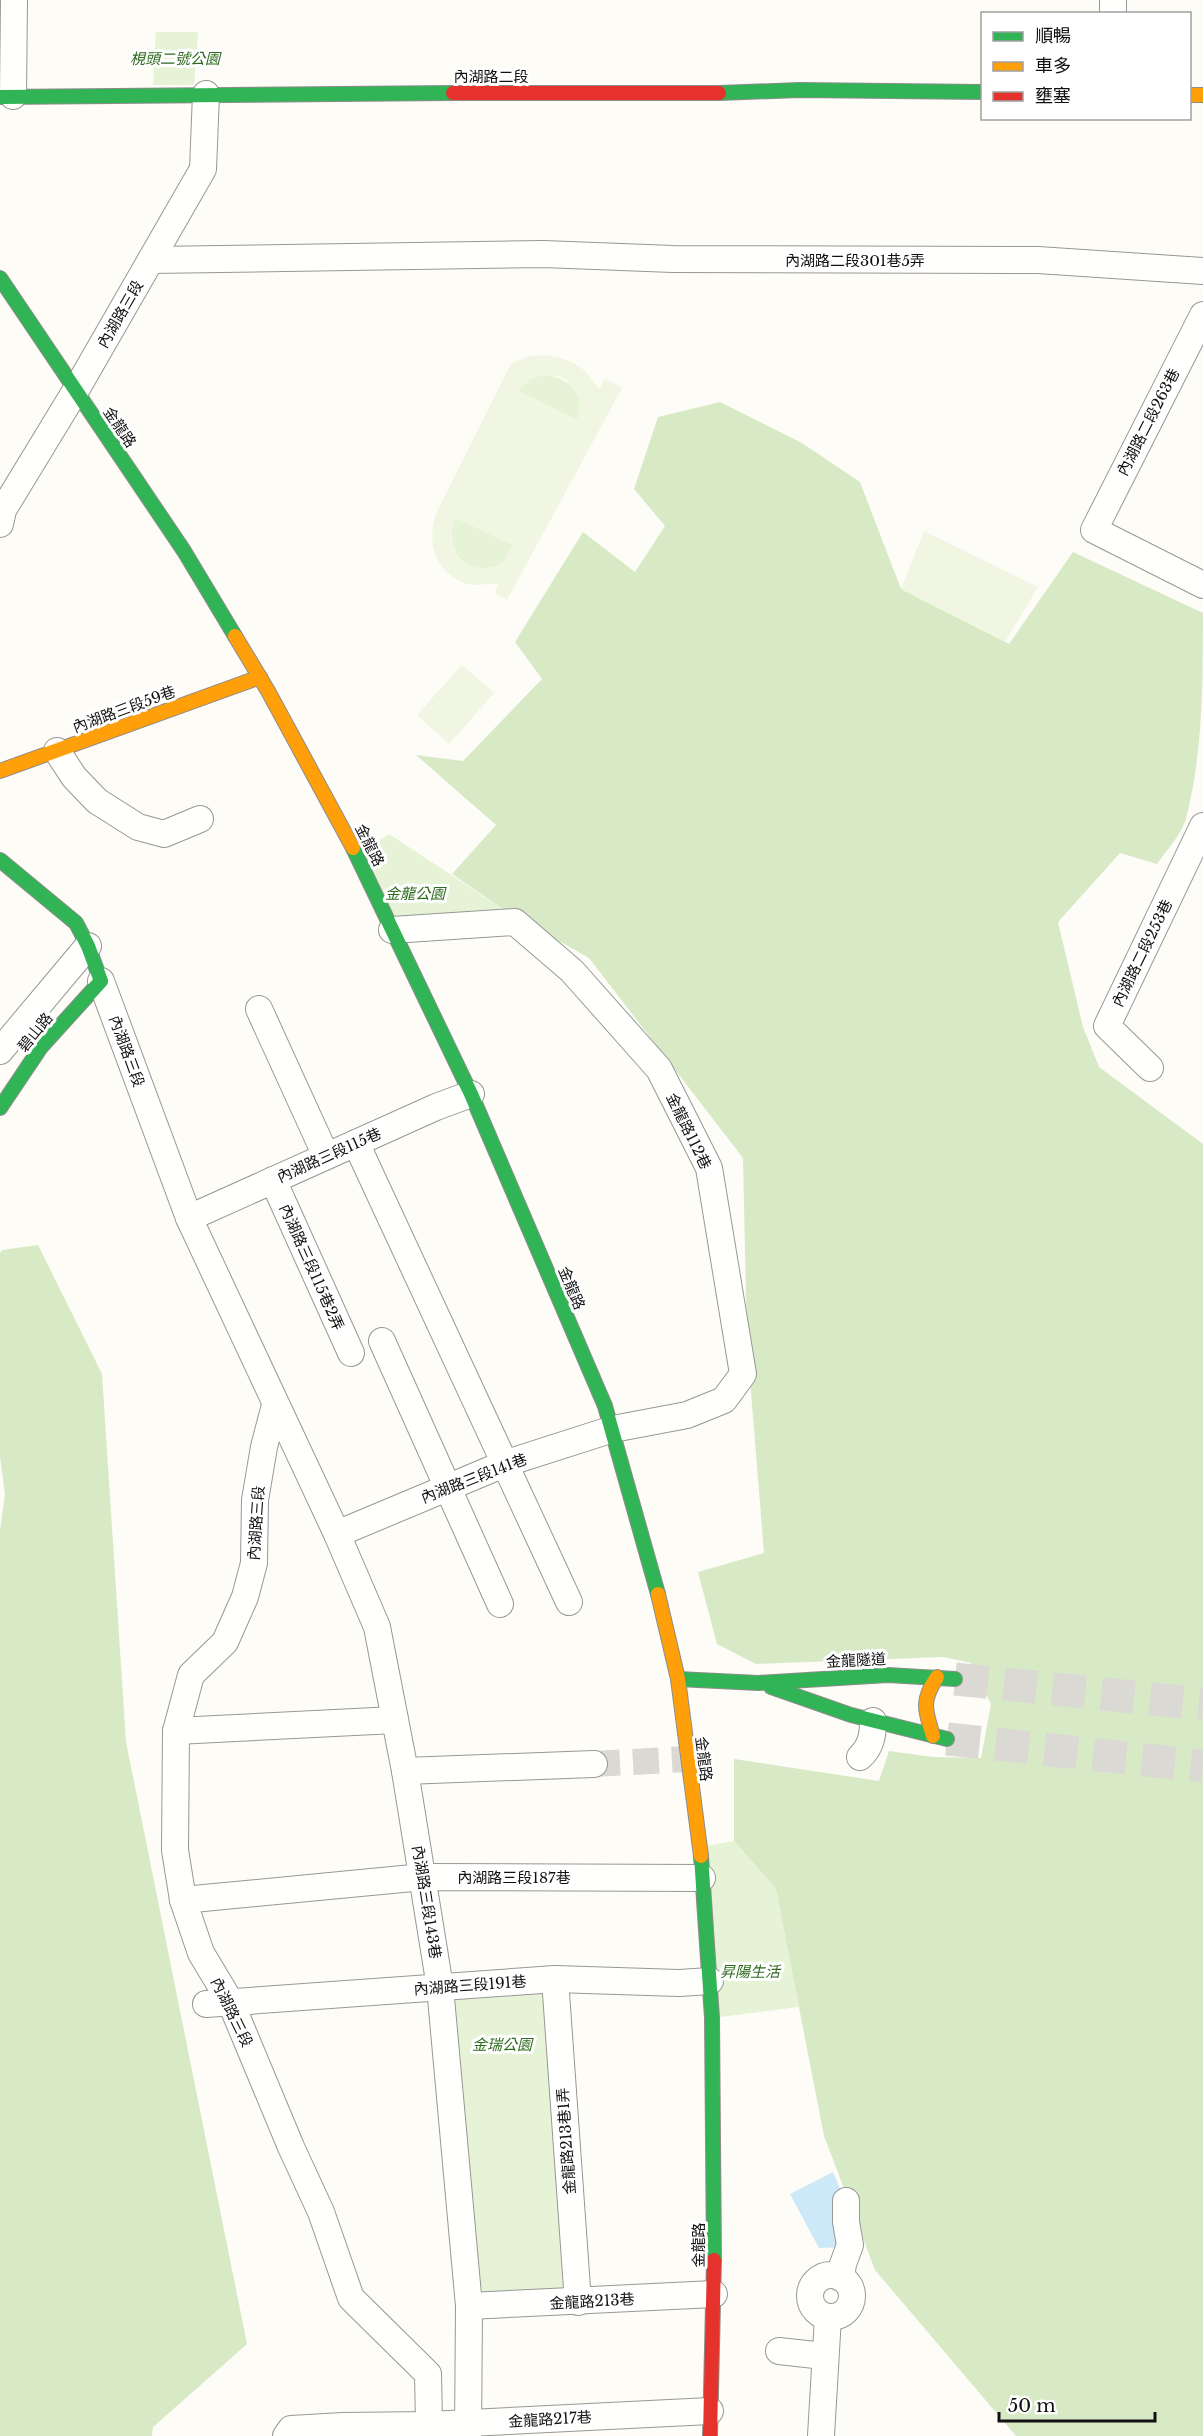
<svg xmlns="http://www.w3.org/2000/svg" width="1203" height="2436" viewBox="0 0 1203 2436" font-family="'Libre Baskerville','Noto Sans TC',serif">
	<style>
		.green { fill: #e7f3d7 }
		.forest { fill: #d8eac5 }
		.pitch { fill: #f0f6e1; fill-rule: evenodd }
		.water { fill: #cde8f7 }
		.lines { fill: none; stroke-linecap: round; stroke-linejoin: round }
		.street-tunnel { stroke: #dad9d4; stroke-width: 26; stroke-dasharray: 26 13; stroke-linecap: butt }
		.secondary-tunnel { stroke: #dad9d4; stroke-width: 33; stroke-dasharray: 33 16; stroke-linecap: butt }
		.street-casing { stroke: #979795; stroke-width: 28 }
		.fast-casing { stroke: #8e8d8b; stroke-width: 16 }
		.slow-casing { stroke: #8e8d8b; stroke-width: 16 }
		.jam-casing { stroke: #8e8d8b; stroke-width: 16 }
		.street { stroke: #fffffe; stroke-width: 26 }
		.fast { stroke: #30b455; stroke-width: 14 }
		.slow { stroke: #ff9f0a; stroke-width: 14 }
		.jam { stroke: #e5322d; stroke-width: 14 }
		.labels { text-anchor: middle; dominant-baseline: central; stroke-width: 6; stroke-linejoin: round; paint-order: stroke }
		.park-label { font-size: 15px; font-style: italic; fill: #2f6b1f; stroke: #fff }
		.street-label { font-size: 15px; fill: #111; stroke: #fff }
	</style>
	<rect width="100%" height="100%" fill="#fdfcf7"/>
	<!-- green -->
	<g class="green">
		<path d="M 156,32 L 198,32 L 194,85 L 153,85 Z"/>
		<path d="M 546,375 C 570,378 588,396 577,420 L 518,391 L 531,378 Z"/>
		<path d="M 455,517 L 513,545 C 510,550 507,558 503,562 C 498,566 491,568 485,568 C 456,569 445,541 455,517 Z"/>
		<path d="M 389,834 L 509,913 L 392,930 L 357,855 Z"/>
		<path d="M 734,1841 L 776,1889 L 799,2007 L 712,2018 L 700,1847 Z"/>
		<path d="M 555,1979 L 578,2302 L 469,2306 L 440,1987 Z"/>
	</g>
	<!-- forest -->
	<g class="forest">
		<path d="M 720,402 L 802,443 L 860,482 L 901,589 L 1009,644 L 1073,552 L 1203,613 C 1203,682 1203,757 1185,822 C 1179,837 1166,851 1157,864 L 1120,853 L 1058,922 L 1083,1027 L 1099,1067 L 1203,1144 L 1203,2436 L 1016,2436 L 875,2270 L 824,2136 L 776,1889 L 734,1841 L 734,1759 L 879,1781 L 889,1751 L 933,1757 L 981,1758 L 991,1704 L 971,1663 L 943,1657 L 756,1664 L 717,1644 L 698,1572 L 764,1553 L 747,1343 L 743,1158 L 589,958 L 509,913 L 452,874 L 496,825 L 416,755 L 463,761 L 542,679 L 515,642 L 583,532 L 635,572 L 665,526 L 634,489 L 658,417 Z"/>
		<path d="M 38,1245 L 102,1374 L 126,1742 L 247,2344 L 153,2427 L 152,2436 L 0,2436 L 0,1530 L 5,1495 L 0,1456 L 0,1253 L 2,1250 Z"/>
	</g>
	<!-- pitch -->
	<g class="pitch">
		<path d="M 544,355 C 573,359 583,365 599,389 L 605,379 L 622,388 L 507,600 L 495,593 L 499,583 C 487,584 473,587 462,582 C 434,569 427,541 436,514 L 511,364 L 526,357 ZM 546,375 C 551,376 557,375 561,377 C 577,385 584,405 577,420 L 518,391 L 531,378 ZM 455,518 L 513,545 C 510,550 507,558 503,562 C 498,566 491,568 485,568 C 456,569 444,541 455,518 Z"/>
		<path d="M 924,531 L 1038,587 L 1005,642 L 901,589 Z"/>
		<path d="M 462,665 L 494,693 L 449,744 L 417,715 Z"/>
	</g>
	<!-- water -->
	<path class="water" d="M 833,2172 L 843,2196 L 844,2247 L 819,2248 L 790,2194 Z"/>
	<g class="lines">
		<!-- street-tunnel -->
		<path class="street-tunnel" d="M 594,1764 L 687,1759"/>
		<!-- secondary-tunnel -->
		<g class="secondary-tunnel">
			<path d="M 955,1679 L 1203,1704"/>
			<path d="M 947,1739 L 1203,1766"/>
		</g>
		<!-- street casing -->
		<g class="street-casing">
			<g id="street">
				<path d="M 1113,0 L 1113,14"/>
				<path d="M 13,96 L 14,0"/>
				<path d="M 151,260 L 543,254 L 673,259 L 1038,260 L 1203,271"/>
				<path d="M 1203,315 L 1094,530 L 1203,585"/>
				<path d="M 0,524 L 3,510 L 76,390 L 203,169 L 206,94"/>
				<path d="M 57,751 L 74,777 L 97,801 L 138,827 L 164,834 L 200,819"/>
				<path d="M 101,981 L 189,1218 L 337,1534 L 377,1627 L 405,1771 L 440,1987 L 469,2306 L 468,2436"/>
				<path d="M 259,1009 L 326,1156"/>
				<path d="M 0,1051 L 88,946"/>
				<path d="M 1150,1068 L 1107,1026 L 1203,826"/>
				<path d="M 356,1143 L 569,1602"/>
				<path d="M 273,1180 L 351,1353"/>
				<path d="M 189,1218 L 436,1107 L 471,1094"/>
				<path d="M 382,1341 L 500,1604"/>
				<path d="M 275,1405 L 264,1447 L 255,1500 L 254,1563 L 245,1597 L 225,1642 L 191,1675 L 176,1731 L 175,1850 L 183,1900 L 201,1953 L 231,2003 L 291,2147 L 321,2212 L 351,2298 L 428,2374 L 429,2425 L 424,2436"/>
				<path d="M 337,1534 L 504,1464 L 613,1429 L 687,1415 L 724,1400 L 743,1374 L 709,1168 L 659,1069 L 572,971 L 515,922 L 392,930"/>
				<path d="M 176,1731 L 395,1720"/>
				<path d="M 860,1757 C 871,1747 873,1735 873,1721"/>
				<path d="M 405,1771 L 594,1764"/>
				<path d="M 183,1900 L 423,1877 L 702,1878"/>
				<path d="M 555,1979 L 578,2302"/>
				<path d="M 206,2004 L 555,1979 L 679,1983 L 710,1981"/>
				<circle cx="831" cy="2296" r="21"/>
				<path d="M 841,2278 L 843,2264 L 850,2245 L 846,2222 L 846,2201"/>
				<path d="M 469,2306 L 714,2294"/>
				<path d="M 779,2351 L 824,2356"/>
				<path d="M 286,2436 L 291,2429 L 343,2426 L 429,2425 L 710,2411"/>
				<path d="M 821,2436 L 828,2317"/>
			</g>
		</g>
		<!-- fast casing -->
		<g class="fast-casing">
			<g id="fast">
				<path d="M 719,93 L 799,90 L 982,92"/>
				<path d="M 0,97 L 453,93"/>
				<path d="M 0,278 L 184,551 L 235,636"/>
				<path d="M 353,848 L 471,1094 L 605,1406 L 658,1594"/>
				<path d="M 0,860 L 76,923 L 88,946 L 101,981 L 41,1047 L 0,1108"/>
				<path d="M 678,1679 L 758,1683 L 888,1675 L 955,1679"/>
				<path d="M 771,1687 L 851,1715 L 947,1739"/>
				<path d="M 701,1856 L 712,2018 L 714,2260"/>
			</g>
		</g>
		<!-- slow casing -->
		<g class="slow-casing">
			<g id="slow">
				<path d="M 1190,95 L 1203,95"/>
				<path d="M 235,636 L 268,691 L 353,848"/>
				<path d="M 0,771 L 260,677"/>
				<path d="M 658,1594 L 678,1679 L 701,1856"/>
				<path d="M 933,1736 C 925,1710 921,1701 937,1677"/>
			</g>
		</g>
		<!-- jam casing -->
		<g class="jam-casing">
			<g id="jam">
				<path d="M 453,93 L 719,93"/>
				<path d="M 710,2436 L 714,2260"/>
			</g>
		</g>
		<!-- street -->
		<use href="#street" class="street"/>
		<!-- fast -->
		<use href="#fast" class="fast"/>
		<!-- slow -->
		<use href="#slow" class="slow"/>
		<!-- jam -->
		<use href="#jam" class="jam"/>
	</g>
	<g class="labels">
		<!-- park labels -->
		<g class="park-label">
			<text x="175" y="58">梘頭二號公園</text>
			<text x="415" y="893">金龍公園</text>
			<text x="750" y="1971">昇陽生活</text>
			<text x="502" y="2044">金瑞公園</text>
		</g>
		<!-- street labels -->
		<g class="street-label">
			<text x="491" y="76">內湖路二段</text>
			<text x="855" y="260">內湖路二段301巷5弄</text>
			<text transform="translate(120 314) rotate(-60)">內湖路三段</text>
			<text transform="translate(1148 422) rotate(-63)">內湖路二段263巷</text>
			<text transform="translate(120 427) rotate(56)">金龍路</text>
			<text transform="translate(124 709) rotate(-20)">內湖路三段59巷</text>
			<text transform="translate(370 845) rotate(63)">金龍路</text>
			<text transform="translate(1142 953) rotate(-64)">內湖路二段253巷</text>
			<text transform="translate(35 1032) rotate(-51)">碧山路</text>
			<text transform="translate(127 1051) rotate(70)">內湖路三段</text>
			<text transform="translate(689 1131) rotate(64)">金龍路112巷</text>
			<text transform="translate(329 1155) rotate(-24)">內湖路三段115巷</text>
			<text transform="translate(312 1267) rotate(66)">內湖路三段115巷2弄</text>
			<text transform="translate(572 1288) rotate(67)">金龍路</text>
			<text transform="translate(474 1478) rotate(-21)">內湖路三段141巷</text>
			<text transform="translate(256 1523) rotate(-86)">內湖路三段</text>
			<text transform="translate(856 1660) rotate(-3)">金龍隧道</text>
			<text transform="translate(704 1759) rotate(83)">金龍路</text>
			<text x="514" y="1877">內湖路三段187巷</text>
			<text transform="translate(427 1902) rotate(81)">內湖路三段143巷</text>
			<text transform="translate(470 1985) rotate(-4)">內湖路三段191巷</text>
			<text transform="translate(232 2012) rotate(64)">內湖路三段</text>
			<text transform="translate(566 2141) rotate(-94)">金龍路213巷1弄</text>
			<text transform="translate(698 2245) rotate(-90)">金龍路</text>
			<text transform="translate(592 2301) rotate(-3)">金龍路213巷</text>
			<text transform="translate(550 2419) rotate(-3)">金龍路217巷</text>
		</g>
	</g>
	<!-- legend -->
	<rect x="981" y="12" width="210" height="108" fill="#ffffff" stroke="#a0a0a0" stroke-width="1.5"/>
	<rect x="993" y="32" width="30" height="9" fill="#30b455" stroke="#a0a0a0" stroke-width="1.5"/>
	<text x="1035" y="42" font-size="18" fill="#111111">順暢</text>
	<rect x="993" y="62" width="30" height="9" fill="#ff9f0a" stroke="#a0a0a0" stroke-width="1.5"/>
	<text x="1035" y="72" font-size="18" fill="#111111">車多</text>
	<rect x="993" y="92" width="30" height="9" fill="#e5322d" stroke="#a0a0a0" stroke-width="1.5"/>
	<text x="1035" y="102" font-size="18" fill="#111111">壅塞</text>
	<!-- scale -->
	<path d="M999 2412v9h156v-9" fill="none" stroke="#111111" stroke-width="3"/>
	<text x="1008" y="2412" font-size="18" fill="#111111" stroke="#ffffff" stroke-width="4.5" paint-order="stroke">50 m</text>
</svg>
